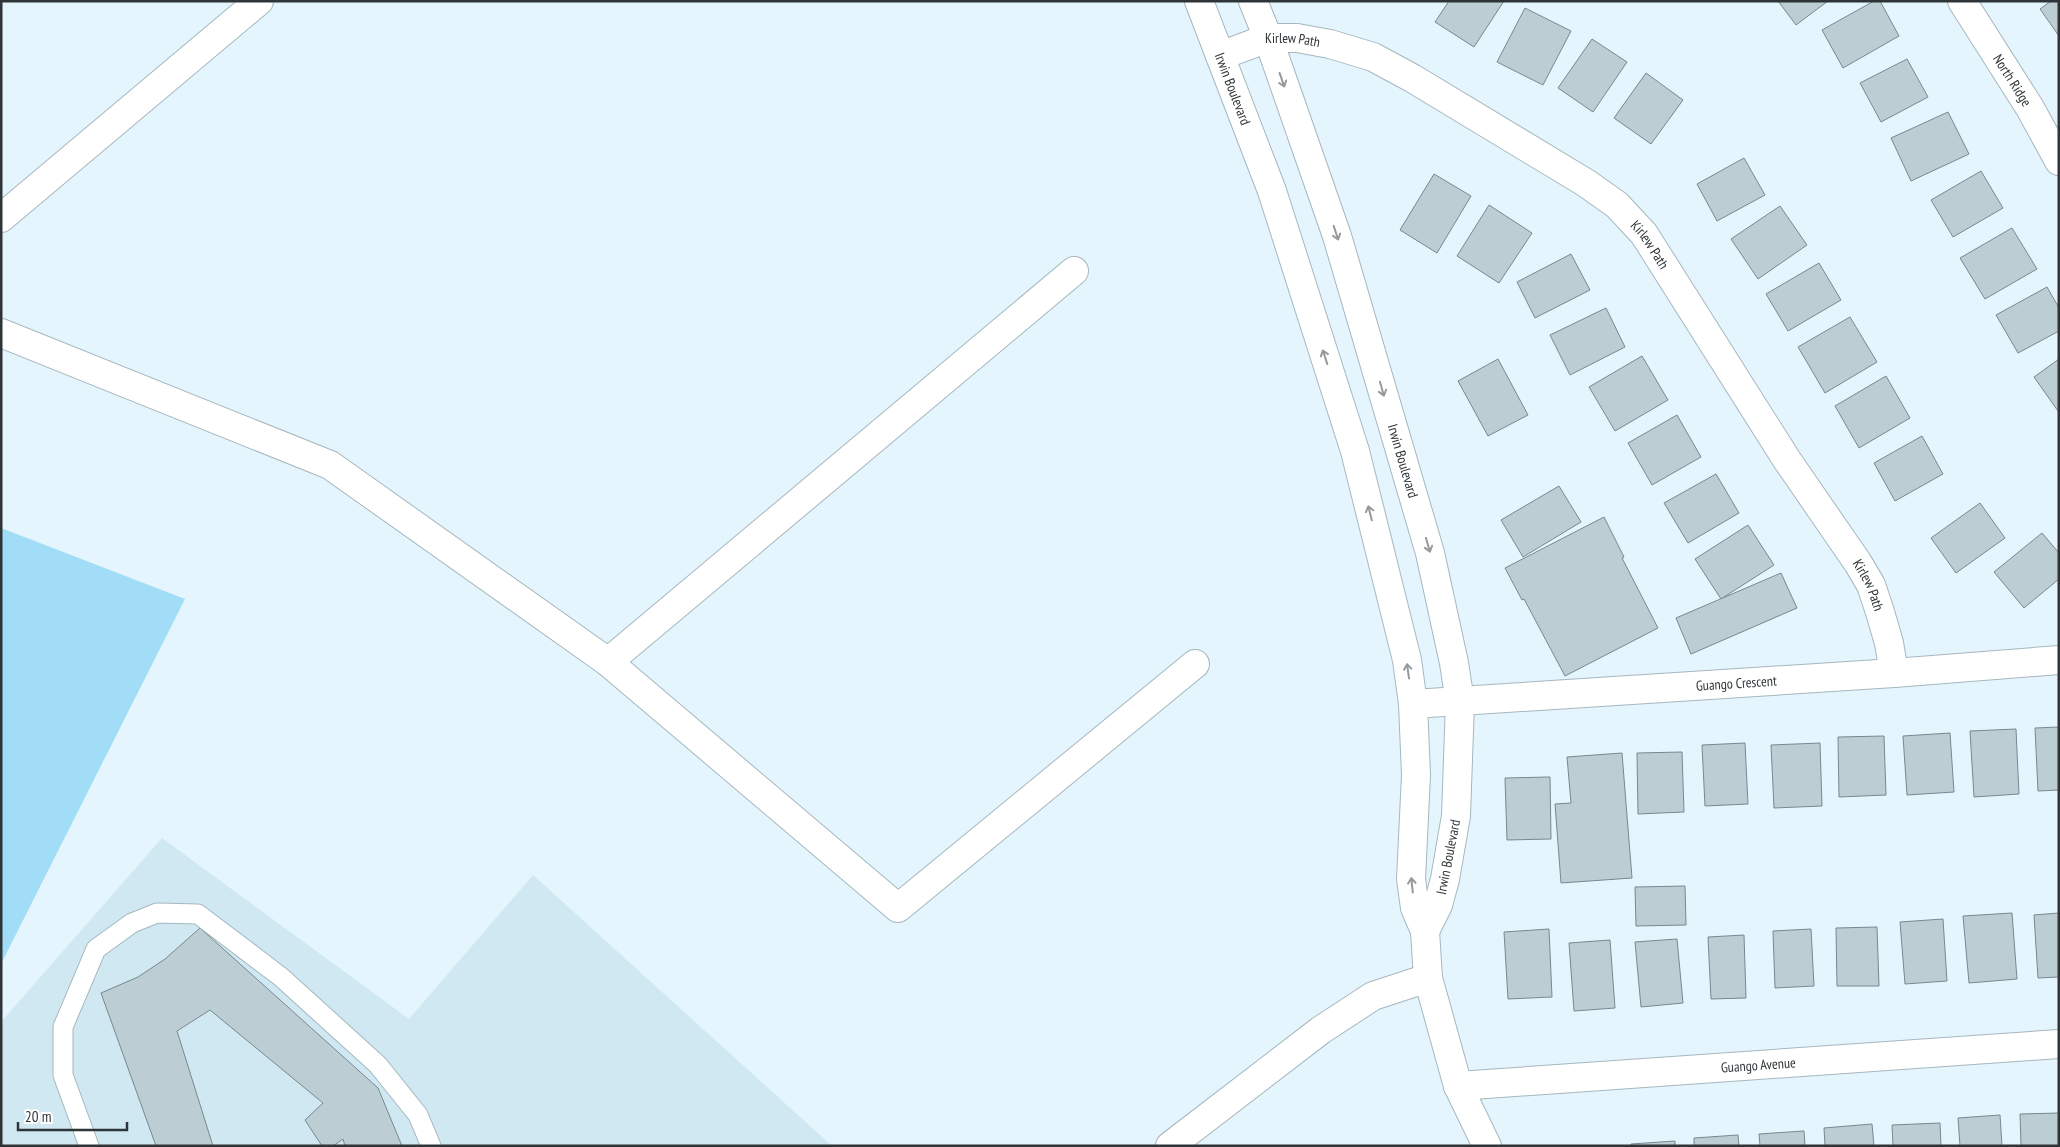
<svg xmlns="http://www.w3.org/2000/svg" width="2060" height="1147" viewBox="0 0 2060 1147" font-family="'PT Sans Narrow',sans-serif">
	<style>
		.built { fill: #cfe8f2 }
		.green { fill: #a1ddf6 }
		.building { fill: #bdcdd4; stroke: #78888e }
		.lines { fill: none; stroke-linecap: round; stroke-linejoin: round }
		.service-casing { stroke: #a6b7be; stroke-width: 21 }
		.minor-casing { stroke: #a6b7be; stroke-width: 30 }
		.service { stroke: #fff; stroke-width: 19 }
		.minor { stroke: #fff; stroke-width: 28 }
		.oneway { stroke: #969a9b }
		.labels { text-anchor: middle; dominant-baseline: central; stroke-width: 5; stroke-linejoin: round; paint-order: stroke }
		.street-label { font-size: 14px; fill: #2e3437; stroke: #fff }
	</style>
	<rect width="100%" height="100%" fill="#e4f5fd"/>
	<!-- built -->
	<path class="built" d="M 162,838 L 409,1019 L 533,875 L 832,1146 L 1,1146 L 1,1022 Z"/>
	<!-- green -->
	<path class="green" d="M 1,528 L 185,599 L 1,964 Z"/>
	<!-- building -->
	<g class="building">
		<path d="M 1449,1 L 1504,1 L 1474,47 L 1435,22 Z"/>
		<path d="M 1778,1 L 1828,1 L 1796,25 Z"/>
		<path d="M 1874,1 L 1880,1 L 1899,36 L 1843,68 L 1822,30 Z"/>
		<path d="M 2051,1 L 2059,1 L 2059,36 L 2040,9 Z"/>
		<path d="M 1525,8 L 1571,31 L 1543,85 L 1497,62 Z"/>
		<path d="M 1592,39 L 1627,62 L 1593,112 L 1558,88 Z"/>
		<path d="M 1907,59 L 1928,97 L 1881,122 L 1860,83 Z"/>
		<path d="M 1646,73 L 1683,100 L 1651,144 L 1614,118 Z"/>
		<path d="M 1948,112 L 1969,154 L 1911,181 L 1891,138 Z"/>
		<path d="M 1744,158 L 1765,195 L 1717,221 L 1697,184 Z"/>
		<path d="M 1981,171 L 2003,208 L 1953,237 L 1931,200 Z"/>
		<path d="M 1434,174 L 1471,196 L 1437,253 L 1400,230 Z"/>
		<path d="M 1489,205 L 1532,233 L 1499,283 L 1457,256 Z"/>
		<path d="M 1780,206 L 1807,245 L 1758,279 L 1731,239 Z"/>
		<path d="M 2012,228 L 2037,269 L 1985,299 L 1960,258 Z"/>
		<path d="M 1571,254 L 1590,290 L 1535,318 L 1517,282 Z"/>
		<path d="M 1819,263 L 1841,300 L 1788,331 L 1766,294 Z"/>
		<path d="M 2047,287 L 2059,308 L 2059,331 L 2018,353 L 1996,315 Z"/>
		<path d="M 1606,308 L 1625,347 L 1570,375 L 1550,335 Z"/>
		<path d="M 1850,317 L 1877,362 L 1825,393 L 1798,347 Z"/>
		<path d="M 1642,356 L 1668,400 L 1615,431 L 1589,387 Z"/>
		<path d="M 1498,359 L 1528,415 L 1488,436 L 1458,381 Z"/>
		<path d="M 2059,359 L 2059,411 L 2058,411 L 2034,377 Z"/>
		<path d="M 1886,376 L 1910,418 L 1859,448 L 1835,406 Z"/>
		<path d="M 1677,415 L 1701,457 L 1652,485 L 1628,443 Z"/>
		<path d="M 1922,436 L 1943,474 L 1895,501 L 1874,463 Z"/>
		<path d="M 1716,474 L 1739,513 L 1688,543 L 1664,503 Z"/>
		<path d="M 1559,486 L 1581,522 L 1523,557 L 1501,520 Z"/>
		<path d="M 1980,503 L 2005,538 L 1956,573 L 1931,538 Z"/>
		<path d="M 1604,517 L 1624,557 L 1622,558 L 1658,628 L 1565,676 L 1524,599 L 1522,600 L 1505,568 Z"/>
		<path d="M 1748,525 L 1774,565 L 1721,599 L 1695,559 Z"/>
		<path d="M 2042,533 L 2059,553 L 2059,579 L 2024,608 L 1994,572 Z"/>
		<path d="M 1781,573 L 1797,608 L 1691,654 L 1676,618 Z"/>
		<path d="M 2059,727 L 2059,790 L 2038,791 L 2035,728 Z"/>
		<path d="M 2016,729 L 2019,794 L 1974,797 L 1970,731 Z"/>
		<path d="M 1950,733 L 1954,792 L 1907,795 L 1903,736 Z"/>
		<path d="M 1884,736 L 1886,795 L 1839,797 L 1838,737 Z"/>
		<path d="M 1745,743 L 1748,804 L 1705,806 L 1702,745 Z"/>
		<path d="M 1820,743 L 1822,806 L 1774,808 L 1771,745 Z"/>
		<path d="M 1682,752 L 1684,812 L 1638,814 L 1637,753 Z"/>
		<path d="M 1622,753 L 1632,878 L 1561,883 L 1555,804 L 1571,803 L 1567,757 Z"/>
		<path d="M 1550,777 L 1551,839 L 1507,840 L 1505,778 Z"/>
		<path d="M 1685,886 L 1686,925 L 1636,926 L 1635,887 Z"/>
		<path d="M 2012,913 L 2017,979 L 1969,983 L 1963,916 Z"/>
		<path d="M 2059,913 L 2059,977 L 2038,978 L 2034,915 Z"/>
		<path d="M 1943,919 L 1947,981 L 1905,984 L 1900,922 Z"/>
		<path d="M 1877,927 L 1879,986 L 1837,986 L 1836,928 Z"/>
		<path d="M 200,928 L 378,1088 L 402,1146 L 345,1146 L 343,1139 L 333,1146 L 322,1146 L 305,1120 L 323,1103 L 210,1010 L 177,1031 L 213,1146 L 156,1146 L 101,993 L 138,977 L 165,959 Z"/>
		<path d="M 1549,929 L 1552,997 L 1508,999 L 1504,932 Z"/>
		<path d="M 1811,929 L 1814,986 L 1775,988 L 1773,931 Z"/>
		<path d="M 1744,935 L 1746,998 L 1711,999 L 1708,937 Z"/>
		<path d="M 1677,939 L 1683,1003 L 1641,1007 L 1635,942 Z"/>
		<path d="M 1610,940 L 1615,1008 L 1574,1011 L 1569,943 Z"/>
		<path d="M 2059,1113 L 2059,1146 L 2021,1146 L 2020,1114 Z"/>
		<path d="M 2000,1115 L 2002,1146 L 1960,1146 L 1958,1118 Z"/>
		<path d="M 1940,1123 L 1941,1146 L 1893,1146 L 1892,1125 Z"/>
		<path d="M 1872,1124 L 1874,1146 L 1825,1146 L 1824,1128 Z"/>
		<path d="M 1804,1131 L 1805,1146 L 1760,1146 L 1759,1134 Z"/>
		<path d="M 1738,1135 L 1739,1146 L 1694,1146 L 1694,1138 Z"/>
		<path d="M 1675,1141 L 1675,1146 L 1631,1146 L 1631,1144 Z"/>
	</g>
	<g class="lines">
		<!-- service casing -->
		<g class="service-casing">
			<path id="service" d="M 89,1146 L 63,1075 L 63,1027 L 96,949 L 132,923 L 157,913 L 198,914 L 281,977 L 378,1065 L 418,1115 L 431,1146"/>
		</g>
		<!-- minor casing -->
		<g class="minor-casing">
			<g id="minor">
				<path id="s1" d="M 1199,1 L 1272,191 L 1355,451 L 1407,660 L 1413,704 L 1416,775 L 1411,879 L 1415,908 L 1425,931 L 1428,978 L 1458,1086 L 1487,1146"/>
				<path id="s2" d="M 1253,1 L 1268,38 L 1337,236 L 1430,553 L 1454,663 L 1460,702 L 1456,816 L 1445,879 L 1438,905 L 1425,931"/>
				<path id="s3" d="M 1962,1 L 2030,108 L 2059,161"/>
				<path id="s4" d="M 1220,56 L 1268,38 L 1297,38 L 1330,44 L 1373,57 L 1412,78 L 1586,183 L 1617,205 L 1644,234 L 1787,460 L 1858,563 L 1871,585 L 1880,612 L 1889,643 L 1894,673"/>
				<path d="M 1,218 L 259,1"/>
				<path d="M 1,333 L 330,465 L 608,662 L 898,908 L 1195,664"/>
				<path d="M 608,662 L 1074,271"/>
				<path id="s5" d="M 1413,704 L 1894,673 L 2059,660"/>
				<path id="s6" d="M 1458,1086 L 2059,1044"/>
				<path d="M 1170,1146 L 1321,1030 L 1373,996 L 1428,978"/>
			</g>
		</g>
		<!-- service -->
		<use href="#service" class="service"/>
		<!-- minor -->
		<use href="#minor" class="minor"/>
	</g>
	<!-- one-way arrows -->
	<defs><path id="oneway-shaft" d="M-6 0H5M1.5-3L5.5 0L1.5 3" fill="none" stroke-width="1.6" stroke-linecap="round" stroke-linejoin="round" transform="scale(1.25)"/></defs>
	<g class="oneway">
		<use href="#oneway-shaft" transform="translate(1282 80) rotate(71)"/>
		<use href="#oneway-shaft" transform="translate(1336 233) rotate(72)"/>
		<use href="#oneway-shaft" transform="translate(1325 357) rotate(-108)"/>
		<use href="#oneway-shaft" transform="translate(1382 389) rotate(74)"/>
		<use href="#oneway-shaft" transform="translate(1370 513) rotate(-104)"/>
		<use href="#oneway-shaft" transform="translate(1428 545) rotate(74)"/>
		<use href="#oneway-shaft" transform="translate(1408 671) rotate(-98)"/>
		<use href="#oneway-shaft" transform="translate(1412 885) rotate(-96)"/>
	</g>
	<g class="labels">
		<!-- street labels -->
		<g class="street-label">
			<text stroke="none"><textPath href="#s4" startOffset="76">Kirlew Path</textPath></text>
			<text stroke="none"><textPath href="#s3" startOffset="94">North Ridge</textPath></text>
			<text stroke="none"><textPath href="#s1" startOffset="94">Irwin Boulevard</textPath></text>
			<text stroke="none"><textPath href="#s4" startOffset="496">Kirlew Path</textPath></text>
			<text stroke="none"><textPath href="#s2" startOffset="484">Irwin Boulevard</textPath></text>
			<text stroke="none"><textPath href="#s4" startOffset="901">Kirlew Path</textPath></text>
			<text stroke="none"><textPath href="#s5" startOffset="324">Guango Crescent</textPath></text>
			<text transform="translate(1448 857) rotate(-79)">Irwin Boulevard</text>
			<text stroke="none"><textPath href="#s6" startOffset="301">Guango Avenue</textPath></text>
		</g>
	</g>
	<!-- border -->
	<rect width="2060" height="1147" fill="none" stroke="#2e3437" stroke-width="5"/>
	<!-- scale -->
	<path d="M18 1122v8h109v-8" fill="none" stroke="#2e3437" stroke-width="2.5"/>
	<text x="25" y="1122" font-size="15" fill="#2e3437" stroke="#ffffff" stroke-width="4" paint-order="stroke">20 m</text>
</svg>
